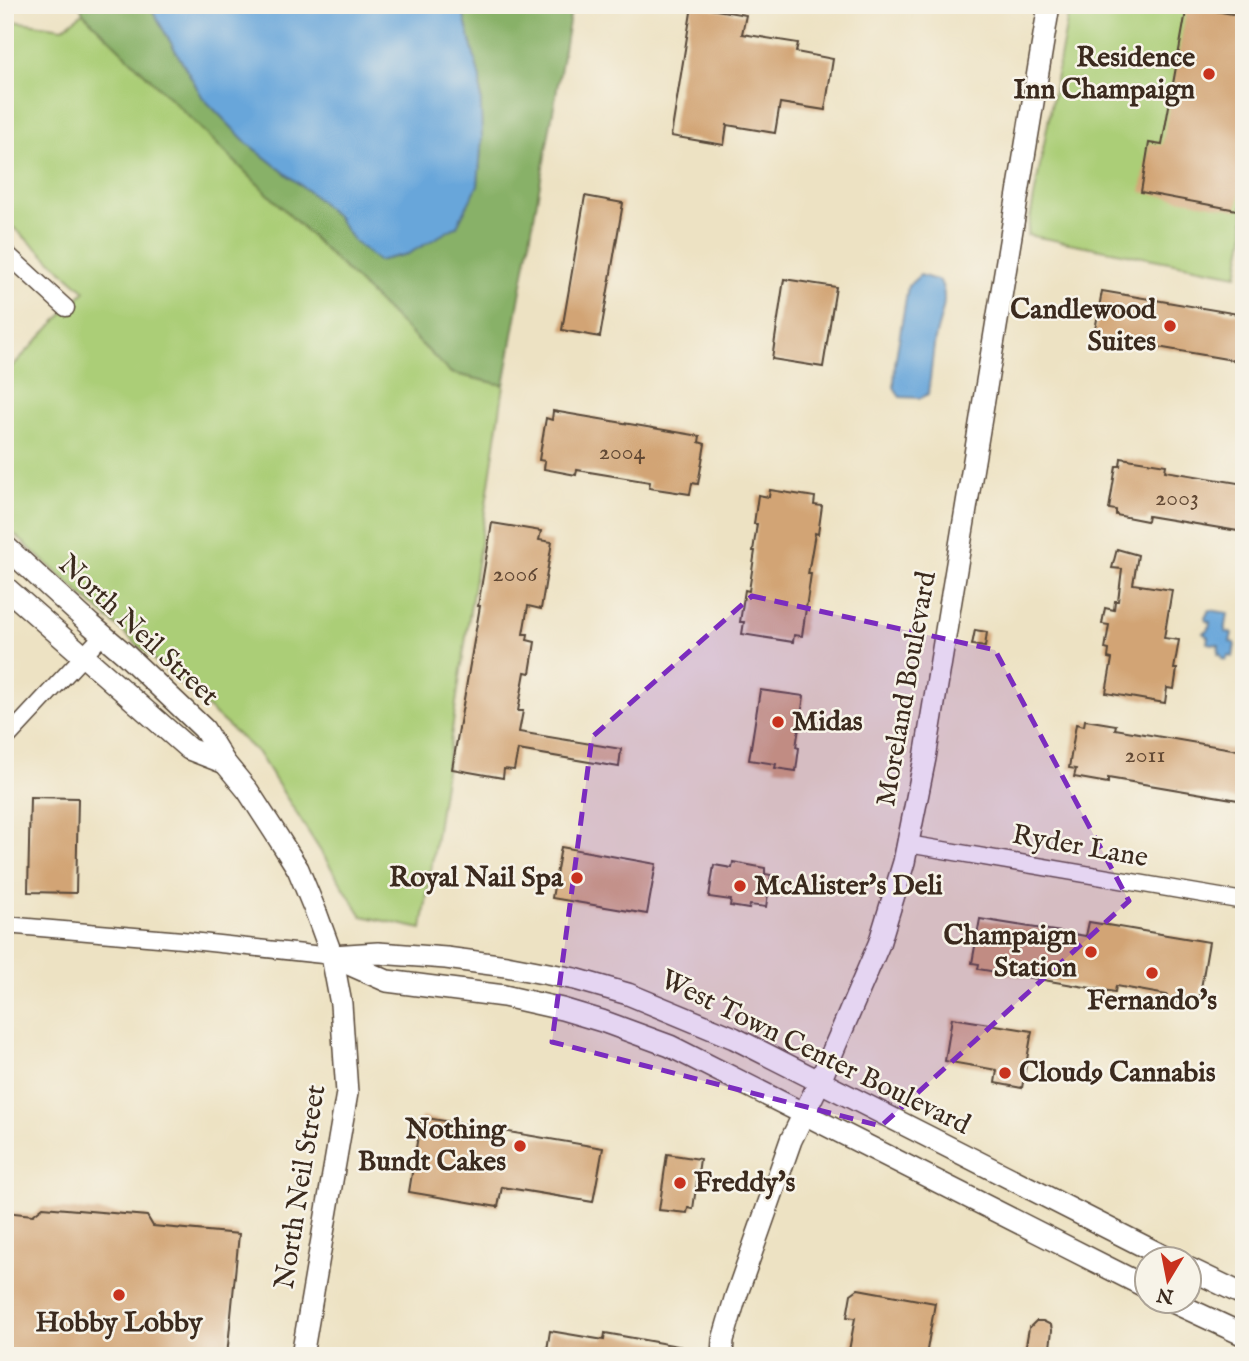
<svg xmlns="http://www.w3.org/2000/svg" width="1249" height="1361" viewBox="0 0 1249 1361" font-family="'IM FELL English',serif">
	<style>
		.green { fill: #abce77; stroke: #737c4a; stroke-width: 2 }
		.forest { fill: #88b168; stroke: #626e43; stroke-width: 2 }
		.water { fill: #67a6da; stroke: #51687c; stroke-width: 2 }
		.building { fill: #d2a475 }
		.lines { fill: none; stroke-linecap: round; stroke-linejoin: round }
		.street-casing { stroke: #564637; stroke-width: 19 }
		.secondary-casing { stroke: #564637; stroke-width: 24 }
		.street { stroke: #fff; stroke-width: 16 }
		.secondary { stroke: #fff; stroke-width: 21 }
		.marked { fill: #7b2cbf; fill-opacity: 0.2; stroke: #7b2cbf; stroke-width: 5; stroke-dasharray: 14 9; stroke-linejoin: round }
		.poi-dot { fill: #c8321e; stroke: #f7f3e8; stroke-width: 2.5 }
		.labels { text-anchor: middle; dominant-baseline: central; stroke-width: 5; stroke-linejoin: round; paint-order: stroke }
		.number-label { font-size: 24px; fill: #614834 }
		.poi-label { font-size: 28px; font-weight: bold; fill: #3b2a1e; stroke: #f7f3e8; text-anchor: end }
		.street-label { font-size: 28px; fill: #3b2a1e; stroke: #f7f3e8 }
	</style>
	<rect width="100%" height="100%" fill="#f7f3e8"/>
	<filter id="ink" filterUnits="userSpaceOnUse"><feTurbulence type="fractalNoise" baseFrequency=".0143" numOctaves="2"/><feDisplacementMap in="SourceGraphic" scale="14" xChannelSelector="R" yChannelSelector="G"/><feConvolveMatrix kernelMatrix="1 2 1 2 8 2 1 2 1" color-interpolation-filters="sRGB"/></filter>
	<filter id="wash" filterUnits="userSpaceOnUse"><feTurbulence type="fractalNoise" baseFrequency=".00686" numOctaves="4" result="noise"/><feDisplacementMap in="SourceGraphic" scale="28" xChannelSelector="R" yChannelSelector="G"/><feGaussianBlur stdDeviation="1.57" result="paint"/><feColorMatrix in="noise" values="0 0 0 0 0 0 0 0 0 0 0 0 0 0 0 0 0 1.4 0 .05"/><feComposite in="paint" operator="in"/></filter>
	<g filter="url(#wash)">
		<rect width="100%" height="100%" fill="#ede2c3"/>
		<!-- green -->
		<g class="green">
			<path d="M 1070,5 L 1244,5 L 1244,238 L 1237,275 L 1027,235 Z"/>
			<path d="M 83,13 L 451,373 L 504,385 L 422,929 L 362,916 L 258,753 L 5,526 L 5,374 L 85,291 L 5,220 L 5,20 L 63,28 Z"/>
		</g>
		<!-- forest -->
		<path class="forest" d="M 80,5 L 149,5 L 203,98 L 248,144 L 313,195 L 336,216 L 353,240 L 478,185 L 482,138 L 480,79 L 461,5 L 572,5 L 504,385 L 451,373 L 83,13 Z"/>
		<!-- water -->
		<g class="water">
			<path d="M 149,5 L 461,5 L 480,79 L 482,138 L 478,185 L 457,226 L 408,254 L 378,261 L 353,240 L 336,216 L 313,195 L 248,144 L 203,98 Z"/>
			<path d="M 920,275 L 940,281 C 950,301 939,318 935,339 C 932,357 931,375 928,394 L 921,398 L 900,397 L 894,387 L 895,364 L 908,286 Z"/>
			<path d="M 1209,610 L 1228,613 L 1225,632 L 1232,633 L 1230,642 L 1235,643 L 1233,657 L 1228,656 L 1226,660 L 1222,659 L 1221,655 L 1218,654 L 1219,645 L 1207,643 L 1208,637 L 1203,633 L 1209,629 L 1210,622 L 1206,621 L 1205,618 Z"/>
		</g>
		<g id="blocks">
			<!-- building -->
			<g class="building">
				<path d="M 692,6 L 746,15 L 742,34 L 798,43 L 796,52 L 833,59 L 825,110 L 780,103 L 775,133 L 727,125 L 724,145 L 671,136 Z"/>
				<path d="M 1187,6 L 1244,16 L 1244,174 L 1237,210 L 1141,192 L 1149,143 L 1162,145 Z"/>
				<path d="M 585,196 L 623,203 L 600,337 L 562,330 Z"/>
				<path d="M 784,279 L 836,287 L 823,367 L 772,359 Z"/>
				<path d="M 1102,291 L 1244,315 L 1244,362 L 1094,336 Z"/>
				<path d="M 553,411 L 700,436 L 699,442 L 705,444 L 698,484 L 692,483 L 690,494 L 649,488 L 650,482 L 577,470 L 576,475 L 544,469 L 545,461 L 539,460 L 546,418 L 552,420 Z"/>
				<path d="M 1121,458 L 1166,465 L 1165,471 L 1244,484 L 1244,532 L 1148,516 L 1147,521 L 1116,515 L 1116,510 L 1109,509 L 1116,466 L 1120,466 Z"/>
				<path d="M 770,490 L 815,497 L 814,505 L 822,506 L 818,534 L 815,533 L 808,574 L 811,574 L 802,636 L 794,635 L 793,642 L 742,634 L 744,622 L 740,622 L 745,590 L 749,591 L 755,551 L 753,551 L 757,524 L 754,524 L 758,495 L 769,497 Z"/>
				<path d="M 492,523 L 541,531 L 539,540 L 552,542 L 541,609 L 528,606 L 523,634 L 528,634 L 527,640 L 535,642 L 530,673 L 525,672 L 518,711 L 523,711 L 519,732 L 621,749 L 619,767 L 518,750 L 514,770 L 504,769 L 503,778 L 452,769 L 480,606 L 478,606 Z"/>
				<path d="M 1117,549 L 1138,555 L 1133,584 L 1172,590 L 1164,638 L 1179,640 L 1174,669 L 1177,669 L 1174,689 L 1167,688 L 1165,703 L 1106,693 L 1112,659 L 1108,658 L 1109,650 L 1105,649 L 1109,625 L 1102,624 L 1105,608 L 1114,610 L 1115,601 L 1118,601 L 1122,569 L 1112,568 Z"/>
				<path d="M 975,630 L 987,632 L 985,647 L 972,645 Z"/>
				<path d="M 760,690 L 804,696 L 796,747 L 799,748 L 796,771 L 775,768 L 776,764 L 749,760 Z"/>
				<path d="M 1085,720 L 1116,725 L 1115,729 L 1244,751 L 1244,801 L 1108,778 L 1108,783 L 1074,777 L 1076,769 L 1069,768 L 1076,724 L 1084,726 Z"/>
				<path d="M 30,797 L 78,798 L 76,893 L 28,892 Z"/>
				<path d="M 561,847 L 656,864 L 647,914 L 552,898 Z"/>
				<path d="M 733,862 L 765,868 L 765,874 L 771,875 L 766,907 L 750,905 L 749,909 L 730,906 L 731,900 L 709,897 L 714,865 L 732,868 Z"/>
				<path d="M 980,919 L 1086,936 L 1089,922 L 1209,942 L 1199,1000 L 1184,998 L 1183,1003 L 1166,1001 L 1167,995 L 1116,986 L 1115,992 L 978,969 L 979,964 L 972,963 Z"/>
				<path d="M 952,1018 L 1032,1031 L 1022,1088 L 995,1083 L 997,1070 L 945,1061 Z"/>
				<path d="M 421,1117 L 603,1148 L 593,1202 L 502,1187 L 498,1207 L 409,1192 Z"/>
				<path d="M 667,1154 L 700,1159 L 693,1209 L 688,1208 L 687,1213 L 659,1210 Z"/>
				<path d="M 43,1207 L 147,1216 L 153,1226 L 239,1234 L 227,1356 L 5,1356 L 5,1212 L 33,1215 Z"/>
				<path d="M 858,1289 L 935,1303 L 926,1356 L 848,1356 L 855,1318 L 847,1317 L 851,1294 Z"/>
				<path d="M 1036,1321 L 1043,1321 L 1051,1325 L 1052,1330 L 1049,1356 L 1024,1356 L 1029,1328 Z"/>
				<path d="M 550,1331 L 604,1340 L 605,1333 L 695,1349 L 694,1356 L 546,1356 Z"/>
			</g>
		</g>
	</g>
	<g filter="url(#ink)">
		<use href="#blocks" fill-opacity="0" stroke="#564637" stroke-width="2"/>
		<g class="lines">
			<!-- street casing -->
			<g class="street-casing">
				<g id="street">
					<path d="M 5,252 L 66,308"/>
					<path d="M 5,740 L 103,635"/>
					<path d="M 908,844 L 1244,901"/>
					<path d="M 5,925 L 182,940 L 332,956"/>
				</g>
			</g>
			<!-- secondary casing -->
			<g class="secondary-casing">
				<g id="secondary">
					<path d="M 5,546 L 91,625 L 125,654 L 204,729 L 225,763 L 248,791 L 274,831 L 298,869 L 317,915 L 332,956 L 341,1004 L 347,1093 L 302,1356"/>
					<path d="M 5,587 L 189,749 L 225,763"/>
					<path d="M 332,956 L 378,953 L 446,958 L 506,966 L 575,979 L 628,994 L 734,1038 L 1171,1260"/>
					<path d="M 335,958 L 387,981 L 504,996 L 562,1009 L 602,1021 L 670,1046 L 1148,1288"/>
					<path d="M 1190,1269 L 1244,1295"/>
					<path d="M 1173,1302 L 1244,1335"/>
					<path d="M 722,1356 L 723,1340 L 735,1299 L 791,1140 L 820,1081 L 879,944 L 904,862 L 925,758 L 1049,5"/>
				</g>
			</g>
			<!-- street -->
			<use href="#street" class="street"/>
			<!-- secondary -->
			<use href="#secondary" class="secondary"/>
		</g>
	</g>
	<!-- marked area -->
	<path class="marked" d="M 752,596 L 995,650 L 1129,901 L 881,1126 L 552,1042 L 592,737 Z"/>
	<!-- markers -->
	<g class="poi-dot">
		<circle cx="1209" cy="74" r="7"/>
		<circle cx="1170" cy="326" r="7"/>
		<circle cx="778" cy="722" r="7"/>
		<circle cx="577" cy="878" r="7"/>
		<circle cx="740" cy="886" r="7"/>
		<circle cx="1091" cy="952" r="7"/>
		<circle cx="1152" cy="973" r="7"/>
		<circle cx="1005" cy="1073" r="7"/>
		<circle cx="520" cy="1146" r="7"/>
		<circle cx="680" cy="1183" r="7"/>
		<circle cx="119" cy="1295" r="7"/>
	</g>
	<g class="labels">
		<!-- number labels -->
		<g class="number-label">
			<text x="622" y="452">2004</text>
			<text x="1177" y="498">2003</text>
			<text x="515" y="574">2006</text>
			<text x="1145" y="755">2011</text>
		</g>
		<!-- poi labels -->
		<g class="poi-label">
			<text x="1195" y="58">Residence<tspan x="1195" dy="32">Inn Champaign</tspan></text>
			<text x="1156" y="310">Candlewood<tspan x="1156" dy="32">Suites</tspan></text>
			<text x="792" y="722" text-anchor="start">Midas</text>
			<text x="563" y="878">Royal Nail Spa</text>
			<text x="754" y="886" text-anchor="start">McAlister's Deli</text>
			<text x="1077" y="936">Champaign<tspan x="1077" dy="32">Station</tspan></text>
			<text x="1152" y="1001" text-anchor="middle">Fernando's</text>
			<text x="1019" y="1073" text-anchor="start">Cloud9 Cannabis</text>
			<text x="506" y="1130">Nothing<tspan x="506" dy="32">Bundt Cakes</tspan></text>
			<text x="694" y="1183" text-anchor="start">Freddy's</text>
			<text x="119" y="1323" text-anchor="middle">Hobby Lobby</text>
		</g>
		<!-- street labels -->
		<g class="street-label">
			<text transform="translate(138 631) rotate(43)">North Neil Street</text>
			<text transform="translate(907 689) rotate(-80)">Moreland Boulevard</text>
			<text transform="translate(1080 847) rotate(10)">Ryder Lane</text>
			<text transform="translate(815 1053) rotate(26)">West Town Center Boulevard</text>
			<text transform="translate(301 1187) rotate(-81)">North Neil Street</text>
		</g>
	</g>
	<!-- margin -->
	<rect width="1249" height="1361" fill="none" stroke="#f7f3e8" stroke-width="28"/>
	<!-- north arrow -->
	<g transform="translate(1168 1280) rotate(190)"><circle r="33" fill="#f7f3e8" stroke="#aca397" stroke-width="2"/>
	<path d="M0-5L12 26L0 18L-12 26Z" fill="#c8321e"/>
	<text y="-10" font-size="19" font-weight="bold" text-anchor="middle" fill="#3b2a1e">N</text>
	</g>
</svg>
